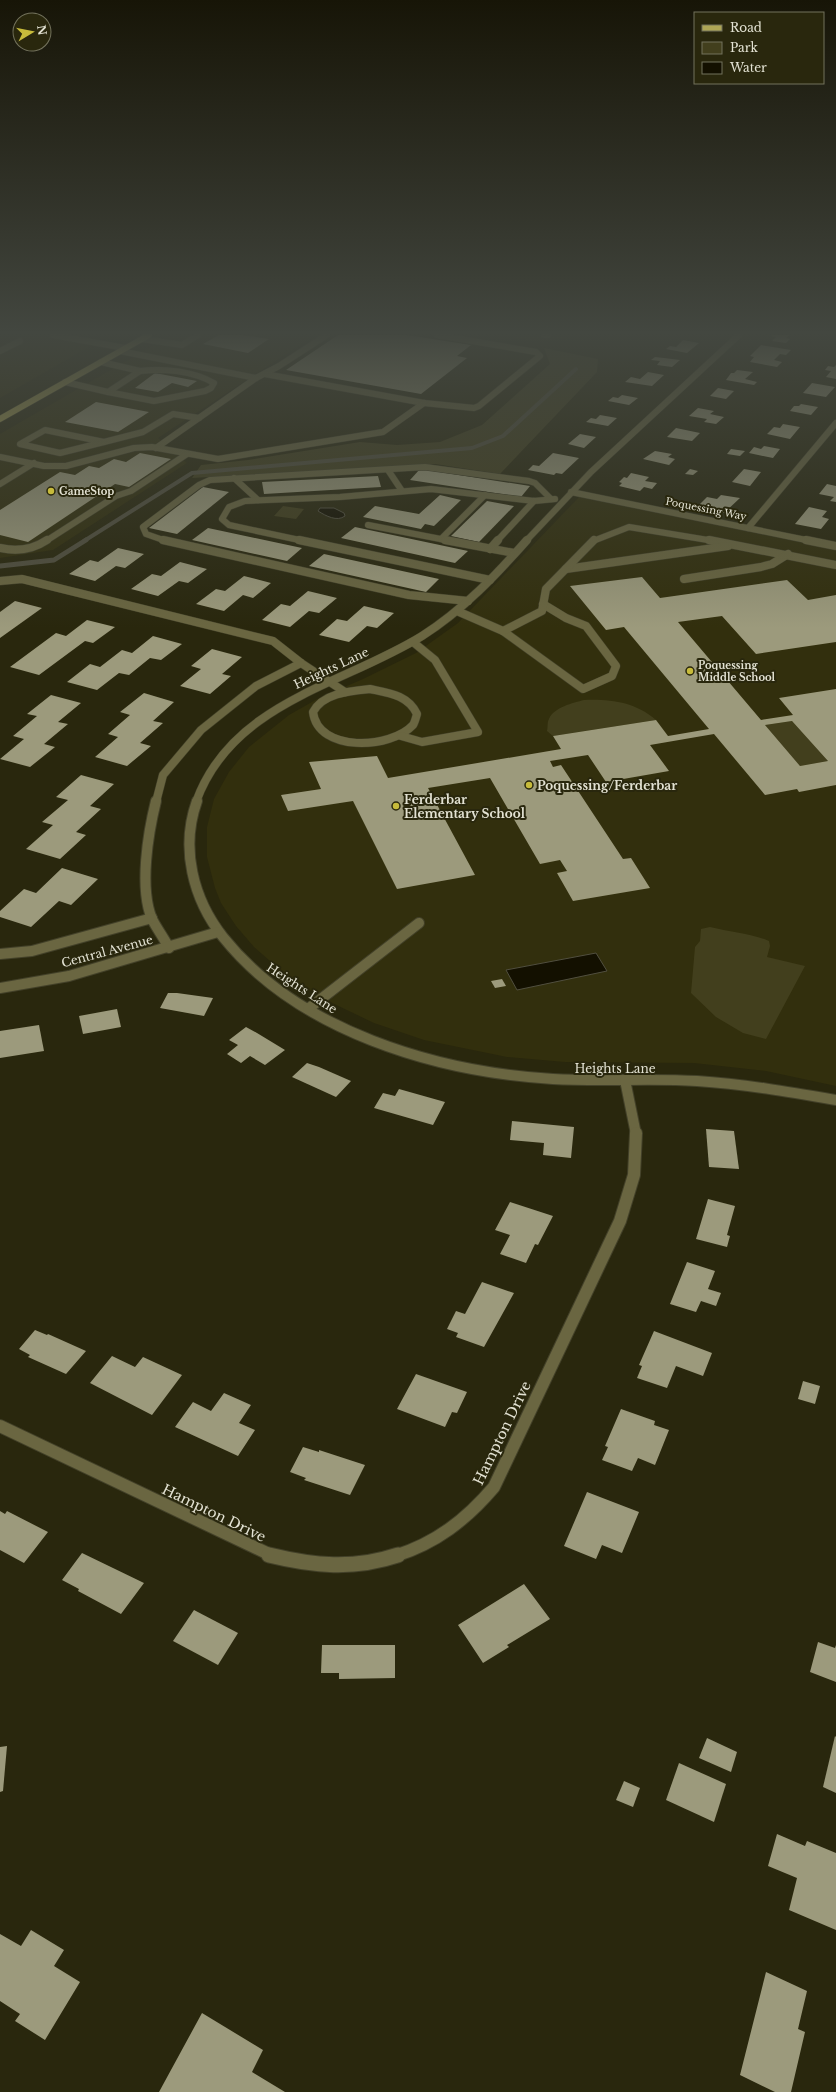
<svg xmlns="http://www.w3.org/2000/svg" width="836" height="2092" viewBox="0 0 836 2092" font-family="'Libre Baskerville',serif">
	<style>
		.built { fill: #322f0d }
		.green { fill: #423f1d }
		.water { fill: #131000; stroke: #514f3f }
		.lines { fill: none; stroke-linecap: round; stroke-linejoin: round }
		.stream-far1 { stroke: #514f3f; stroke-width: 4 }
		.stream { stroke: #514f3f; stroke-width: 5 }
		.building { fill: #9c9a7c; fill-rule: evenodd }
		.minor-far4-casing { stroke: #434129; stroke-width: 7 }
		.minor-far3-casing { stroke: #434129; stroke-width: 9 }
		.minor-far2-casing { stroke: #434129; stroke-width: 12 }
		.minor-far1-casing { stroke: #434129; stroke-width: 14 }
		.minor-casing { stroke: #434129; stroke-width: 17 }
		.major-casing { stroke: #434129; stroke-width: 7 }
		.minor-far4 { stroke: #6a6641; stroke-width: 6 }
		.minor-far3 { stroke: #6a6641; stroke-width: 8 }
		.minor-far2 { stroke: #6a6641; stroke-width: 10 }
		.minor-far1 { stroke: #6a6641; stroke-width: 12 }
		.minor { stroke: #6a6641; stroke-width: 15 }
		.major { stroke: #aea655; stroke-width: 6 }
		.poi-dot { fill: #c7bb3b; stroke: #29270d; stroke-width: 1.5 }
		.labels { text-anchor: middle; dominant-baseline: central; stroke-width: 4; stroke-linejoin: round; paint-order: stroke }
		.far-poi-label { font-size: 10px; font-weight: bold; fill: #e3e2d3; stroke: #29270d; text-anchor: start }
		.far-street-label { font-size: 10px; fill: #e3e2d3; stroke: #29270d }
		.street-label { font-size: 12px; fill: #e3e2d3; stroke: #29270d }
		.poi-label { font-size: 12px; font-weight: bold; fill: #e3e2d3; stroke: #29270d; text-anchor: start }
		.near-street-label { font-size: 14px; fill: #e3e2d3; stroke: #29270d }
	</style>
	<rect width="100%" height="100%" fill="#29270d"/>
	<!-- built -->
	<g class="built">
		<path d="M 0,335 L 52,335 L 94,344 L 0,398 Z"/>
		<path d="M 171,335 L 315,335 L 158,438 L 187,463 L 53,550 L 0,558 L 0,434 Z"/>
		<path d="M 499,335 L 582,335 L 541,342 Z"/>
		<path d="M 580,496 L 836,549 L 836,1086 L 766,1071 L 694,1063 L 565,1062 L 507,1057 L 424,1040 L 374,1023 L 326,1000 L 286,975 L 254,947 L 236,926 L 221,903 L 215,888 L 207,857 L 207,827 L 214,799 L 229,772 L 249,747 L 289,715 L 319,698 L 363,679 L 416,653 L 458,623 Z"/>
	</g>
	<!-- green -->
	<g class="green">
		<path d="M 544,348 L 598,359 L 597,372 L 500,474 L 435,464 L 192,478 L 201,465 L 248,460 L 360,442 L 397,445 L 440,442 L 482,425 L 550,364 Z"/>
		<path d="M 283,506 L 304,509 L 296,519 L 274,516 Z"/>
		<path d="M 584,700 C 611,699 635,702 656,720 L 553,736 L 547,731 C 548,728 547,722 549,719 C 554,707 573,703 584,700 Z"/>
		<path d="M 792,721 L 828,761 L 800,766 L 765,725 Z"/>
		<path d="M 710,927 C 730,932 750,933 769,941 L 770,946 L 767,957 L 805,966 L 766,1039 L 743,1033 L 716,1017 L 691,993 L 695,947 L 700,941 L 701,929 Z"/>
	</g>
	<!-- water -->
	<g class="water">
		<path d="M 320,508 L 334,508 L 344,513 L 345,516 C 337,522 326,516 318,511 Z"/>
		<path d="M 596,953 L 607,971 L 517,990 L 506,970 Z"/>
	</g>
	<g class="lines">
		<!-- stream-far1 -->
		<path class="stream-far1" d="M 84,541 L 192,473 L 472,448 L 503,436 L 576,369"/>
		<!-- stream -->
		<path class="stream" d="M 0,566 L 54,560 L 86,540"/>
	</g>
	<!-- building -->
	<g class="building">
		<path d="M 219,335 L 242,335 L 269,339 L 248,353 L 203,344 Z"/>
		<path d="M 338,335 L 407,335 L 471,345 L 457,356 L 467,358 L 421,394 L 286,370 Z"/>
		<path d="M 773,335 L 790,335 L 786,338 L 790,339 L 786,343 L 772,341 L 776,337 L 771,336 Z"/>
		<path d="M 683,340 L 699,343 L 687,353 L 666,349 L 670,346 L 676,347 Z"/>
		<path d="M 761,345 L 791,350 L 786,355 L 780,354 L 774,360 L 782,362 L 777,367 L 750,362 L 754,357 L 750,356 Z"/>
		<path d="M 655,357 L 664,358 L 680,360 L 672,367 L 657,365 L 660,361 L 651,360 Z"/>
		<path d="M 836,365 L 836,379 L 826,377 L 831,371 L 825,370 L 828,366 L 834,367 Z"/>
		<path d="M 737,370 L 753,372 L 745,379 L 757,382 L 754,385 L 726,380 L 731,373 L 734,373 Z"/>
		<path d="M 648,372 L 664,375 L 652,386 L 625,382 L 631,377 L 640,379 Z"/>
		<path d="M 155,373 L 197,381 L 188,387 L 172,383 L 158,392 L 135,388 Z"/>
		<path d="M 812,383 L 835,387 L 826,397 L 803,393 Z"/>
		<path d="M 718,388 L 734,391 L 726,399 L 710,396 Z"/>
		<path d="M 622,395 L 638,398 L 629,405 L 608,401 L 613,397 L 618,398 Z"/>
		<path d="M 96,402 L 149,412 L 118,432 L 65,422 Z"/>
		<path d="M 801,404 L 818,407 L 811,415 L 790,411 L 794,406 L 799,406 Z"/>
		<path d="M 698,408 L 714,411 L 710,414 L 724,417 L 716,424 L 704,422 L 707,419 L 689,416 Z"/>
		<path d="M 600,415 L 617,418 L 608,426 L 586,422 L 591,418 L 596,419 Z"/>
		<path d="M 783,424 L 800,427 L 790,439 L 767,434 L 774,427 L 780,428 Z"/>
		<path d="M 676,428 L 700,433 L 692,441 L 667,437 Z"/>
		<path d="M 580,434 L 596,437 L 584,448 L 568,444 Z"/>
		<path d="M 764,446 L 780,449 L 773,458 L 749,453 L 754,447 L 761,449 Z"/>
		<path d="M 731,449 L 745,451 L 740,456 L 727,454 Z"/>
		<path d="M 655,451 L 672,454 L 668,457 L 675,459 L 669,465 L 643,459 Z"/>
		<path d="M 140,453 L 171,459 L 129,487 L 115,484 L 28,542 L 0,535 L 0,510 L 60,472 L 75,475 L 89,466 L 99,468 L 114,459 L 126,462 Z"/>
		<path d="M 553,453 L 579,458 L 562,474 L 556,473 L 554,475 L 528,470 L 533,465 L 539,466 Z"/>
		<path d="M 420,469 L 530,486 L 521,497 L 410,480 Z"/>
		<path d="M 690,469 L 698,471 L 693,475 L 685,474 Z"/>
		<path d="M 744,469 L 761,472 L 750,486 L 732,482 Z"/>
		<path d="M 631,473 L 649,477 L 645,481 L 657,483 L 652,489 L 644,487 L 640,491 L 619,486 L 622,483 L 619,482 L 624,477 L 627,478 Z"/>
		<path d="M 378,476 L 381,487 L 264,494 L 262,482 Z"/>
		<path d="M 827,484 L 836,486 L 836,502 L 830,501 L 834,497 L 819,494 Z"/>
		<path d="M 203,487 L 229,492 L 177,534 L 149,528 Z"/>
		<path d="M 440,495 L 461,500 L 434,526 L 425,524 L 421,529 L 363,517 L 375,506 L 419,514 Z"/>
		<path d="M 721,495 L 740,498 L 724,513 L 707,510 L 709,507 L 699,505 L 707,497 L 717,499 Z"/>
		<path d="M 487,501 L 514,506 L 479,542 L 451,536 Z"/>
		<path d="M 809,507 L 827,511 L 822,517 L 829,519 L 821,529 L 795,524 Z"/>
		<path d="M 355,527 L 468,551 L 455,563 L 341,538 Z"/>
		<path d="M 208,528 L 302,548 L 287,561 L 192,540 Z"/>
		<path d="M 118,548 L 144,554 L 125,568 L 116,566 L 95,581 L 69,574 L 90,560 L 98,562 Z"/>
		<path d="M 324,554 L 439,579 L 426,592 L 309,566 Z"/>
		<path d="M 180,562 L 207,569 L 188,583 L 179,581 L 158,596 L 131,589 L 152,574 L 161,576 Z"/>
		<path d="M 244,576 L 271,583 L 253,598 L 243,595 L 224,611 L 196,604 L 216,589 L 225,591 Z"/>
		<path d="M 642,577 L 660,598 L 787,580 L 808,600 L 836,595 L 836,642 L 756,654 L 722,616 L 678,622 L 761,720 L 793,715 L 779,698 L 836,689 L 836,785 L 799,792 L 797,789 L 765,795 L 714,734 L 650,745 L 669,771 L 606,782 L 588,755 L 550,761 L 553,767 L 561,765 L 623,859 L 631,858 L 650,888 L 573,901 L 557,873 L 567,871 L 560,860 L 540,864 L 490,778 L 428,788 L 475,875 L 397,889 L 353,801 L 288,811 L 281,795 L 321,789 L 309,762 L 377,756 L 388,778 L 561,749 L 553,736 L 656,720 L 668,736 L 709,729 L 624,627 L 606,630 L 570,586 ZM 792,721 L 828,761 L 800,766 L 765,725 Z"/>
		<path d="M 308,591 L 337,598 L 319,613 L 309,611 L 290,627 L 262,620 L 281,604 L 290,606 Z"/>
		<path d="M 15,601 L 42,608 L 0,638 L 0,612 Z"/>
		<path d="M 364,606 L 394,613 L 377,628 L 367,626 L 349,642 L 319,635 L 337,619 L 347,621 Z"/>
		<path d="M 87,620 L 115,627 L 93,643 L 85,641 L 39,675 L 10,667 L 56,633 L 66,636 Z"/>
		<path d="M 153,636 L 182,644 L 161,660 L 150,658 L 129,675 L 119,673 L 97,690 L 67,682 L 90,664 L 100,667 L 122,650 L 132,653 Z"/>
		<path d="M 212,649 L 242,657 L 222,674 L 231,676 L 210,694 L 180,686 L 201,669 L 191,666 Z"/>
		<path d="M 144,693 L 174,702 L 153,721 L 163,723 L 140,743 L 151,746 L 127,766 L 95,757 L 118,737 L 108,734 L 130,715 L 120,712 Z"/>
		<path d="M 51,695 L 81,703 L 58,722 L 68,724 L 44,744 L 55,747 L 30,767 L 0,759 L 24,739 L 13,736 L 37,716 L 27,714 Z"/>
		<path d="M 81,775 L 114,784 L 90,806 L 101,809 L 76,832 L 86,835 L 60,859 L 26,849 L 53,825 L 42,822 L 68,800 L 56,797 Z"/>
		<path d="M 62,868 L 98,879 L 71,905 L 59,901 L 31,927 L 0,917 L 0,911 L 24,889 L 36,893 Z"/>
		<path d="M 502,979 L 506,986 L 495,988 L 491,981 Z"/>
		<path d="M 168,993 L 177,993 L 213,998 L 204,1016 L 160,1008 Z"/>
		<path d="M 117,1009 L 121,1027 L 83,1034 L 79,1016 Z"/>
		<path d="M 39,1025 L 44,1051 L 0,1058 L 0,1031 Z"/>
		<path d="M 246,1027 L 257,1033 L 285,1050 L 265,1065 L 250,1056 L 241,1063 L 227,1054 L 238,1045 L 229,1040 Z"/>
		<path d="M 307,1063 L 319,1067 L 351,1081 L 336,1097 L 292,1077 Z"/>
		<path d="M 399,1089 L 445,1102 L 433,1125 L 374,1108 L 383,1093 L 395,1096 Z"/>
		<path d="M 512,1121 L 574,1127 L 571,1158 L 543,1155 L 544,1143 L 510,1140 Z"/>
		<path d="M 706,1129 L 734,1131 L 739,1169 L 709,1167 Z"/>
		<path d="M 708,1199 L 735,1206 L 727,1235 L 730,1236 L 727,1247 L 696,1239 Z"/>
		<path d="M 510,1202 L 553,1216 L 538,1245 L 535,1244 L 526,1263 L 500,1254 L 510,1235 L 495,1230 Z"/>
		<path d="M 687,1262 L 715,1271 L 708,1289 L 721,1293 L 716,1306 L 701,1301 L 696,1312 L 670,1304 Z"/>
		<path d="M 482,1282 L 514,1293 L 484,1347 L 456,1337 L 458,1333 L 447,1329 L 456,1311 L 465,1314 Z"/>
		<path d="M 35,1330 L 47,1335 L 48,1334 L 86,1351 L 66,1374 L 28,1357 L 30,1355 L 19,1349 Z"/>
		<path d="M 654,1331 L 712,1353 L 703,1376 L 676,1366 L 667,1388 L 637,1378 L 642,1366 L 639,1365 Z"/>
		<path d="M 112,1356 L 135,1367 L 143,1357 L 182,1375 L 152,1415 L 90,1383 Z"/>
		<path d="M 416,1374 L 467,1392 L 457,1413 L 452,1412 L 445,1427 L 397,1409 Z"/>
		<path d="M 803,1381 L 820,1386 L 815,1404 L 798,1399 Z"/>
		<path d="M 224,1393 L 251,1405 L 239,1423 L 255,1430 L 238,1456 L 175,1427 L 193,1402 L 211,1411 Z"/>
		<path d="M 621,1409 L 655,1421 L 654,1425 L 669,1430 L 655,1465 L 638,1458 L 632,1471 L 602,1460 L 608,1447 L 605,1446 Z"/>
		<path d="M 303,1447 L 319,1452 L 319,1450 L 365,1465 L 350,1495 L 304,1480 L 306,1478 L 290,1472 Z"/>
		<path d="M 587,1492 L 639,1512 L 622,1553 L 602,1545 L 596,1559 L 564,1546 Z"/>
		<path d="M 0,1511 L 5,1514 L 7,1511 L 48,1532 L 24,1563 L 0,1550 Z"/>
		<path d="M 82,1553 L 144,1583 L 121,1614 L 78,1591 L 79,1589 L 62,1580 Z"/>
		<path d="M 524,1584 L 550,1619 L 507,1645 L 509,1647 L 483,1663 L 458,1625 Z"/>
		<path d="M 194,1610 L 238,1633 L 218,1665 L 173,1641 Z"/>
		<path d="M 818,1642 L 835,1648 L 836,1645 L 836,1682 L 810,1672 Z"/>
		<path d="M 322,1645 L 395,1645 L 395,1678 L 339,1679 L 339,1673 L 321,1673 Z"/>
		<path d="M 835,1736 L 836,1737 L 836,1793 L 823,1787 Z"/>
		<path d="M 707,1738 L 737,1752 L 731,1772 L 699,1758 Z"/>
		<path d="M 7,1746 L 3,1791 L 0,1792 L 0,1747 Z"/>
		<path d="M 679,1763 L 726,1784 L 714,1822 L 666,1800 Z"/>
		<path d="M 624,1781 L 640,1788 L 633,1807 L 616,1800 Z"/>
		<path d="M 777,1834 L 805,1846 L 807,1841 L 836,1853 L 836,1930 L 789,1910 L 797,1878 L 768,1866 Z"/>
		<path d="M 31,1930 L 64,1950 L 54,1966 L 80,1982 L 45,2040 L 15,2021 L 20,2014 L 0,2001 L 0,1934 L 21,1946 Z"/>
		<path d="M 766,1972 L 807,1991 L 798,2029 L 805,2032 L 791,2092 L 775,2092 L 740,2075 Z"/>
		<path d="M 202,2013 L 263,2050 L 252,2072 L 285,2092 L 159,2092 Z"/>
	</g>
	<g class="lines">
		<!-- minor-far4 casing -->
		<g class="minor-far4-casing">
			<g id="minor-far4">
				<path d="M 53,335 L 125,348"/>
				<path d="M 544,335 L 548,335"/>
				<path d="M 142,339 L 182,345 L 198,335"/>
				<path d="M 0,351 L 20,341"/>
				<path d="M 120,351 L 256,378"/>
				<path d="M 265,374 L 424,403 L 474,408 L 479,406 L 540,356 L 536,352 L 437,335"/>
				<path d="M 65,382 L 108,392 L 140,371 L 101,362"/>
				<path d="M 108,392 L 154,401 L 205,391 L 211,388 L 214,383 C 193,371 164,368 140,371"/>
				<path d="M 45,430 L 104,442 L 60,453 L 20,444 Z"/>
				<path d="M 104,442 L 143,432 L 173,414 L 199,418"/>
				<path d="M 156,448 L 256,378 L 279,366 L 327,335"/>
				<path d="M 0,457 L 44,466 L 66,466 L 134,448 L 152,447 L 218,459 L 383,432 L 424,403"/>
				<path d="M 388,470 L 402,491"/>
				<path d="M 234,478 L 258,500"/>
				<path d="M 0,484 L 34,463"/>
				<path d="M 571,492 L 811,541"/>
				<path d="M 368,525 L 451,541"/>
				<path d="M 748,528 L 836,423"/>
				<path d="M 441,539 L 485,495"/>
				<path d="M 46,541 L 116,496 L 131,491 L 187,454"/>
				<path d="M 166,541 L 146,534 L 143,527 L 199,485 L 210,480 L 425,467 L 529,481 L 535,483 L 551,499"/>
				<path d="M 304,541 L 229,525 L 222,519 L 229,507 L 245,501 L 340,497 L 431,489 L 534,501 L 555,499"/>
				<path d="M 497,541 L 534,501"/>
				<path d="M 526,541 L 591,472 L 739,335"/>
				<path d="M 593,541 L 629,527 L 714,541"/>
			</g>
		</g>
		<!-- minor-far3 casing -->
		<g class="minor-far3-casing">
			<g id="minor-far3">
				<path d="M 163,540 L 409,595 L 468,601"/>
				<path d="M 299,540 L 490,580"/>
				<path d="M 445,540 L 514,553"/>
				<path d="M 709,540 L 836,565"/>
				<path d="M 806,540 L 836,546"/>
				<path d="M 0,548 C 17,552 32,550 47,540"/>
				<path d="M 490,549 L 498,540"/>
				<path d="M 566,569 L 728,546"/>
				<path d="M 684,579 L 761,567 L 772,564 L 788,554"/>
				<path d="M 0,581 L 22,579 L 273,641 L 301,663 L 345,692"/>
				<path d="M 457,611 L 503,631 L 583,689 L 612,676 L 616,666 L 586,626 L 566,618 L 543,604"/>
				<path d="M 503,631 L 542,611 L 546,589 L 594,540"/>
				<path d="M 370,689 C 389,693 408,695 417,714 C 416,717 415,722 413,725 C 391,749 318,753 313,712 C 323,693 350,691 370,689 Z"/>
				<path d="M 401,736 L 422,742 L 478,732 L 435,660 L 413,642"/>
				<path d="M 156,802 L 163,775 L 201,730 L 256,686 L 301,663"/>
				<path d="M 196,802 C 232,702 343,685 422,636 C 463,610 496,575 527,540"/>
			</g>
		</g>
		<!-- minor-far2 casing -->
		<g class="minor-far2-casing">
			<g id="minor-far2">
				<path d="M 156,801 C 148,833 139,888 152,919 C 157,929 164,938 169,948"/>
				<path d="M 197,801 C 180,848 193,899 223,937 C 298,1031 436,1072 553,1079 C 601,1082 649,1078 697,1081 C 744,1084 790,1092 836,1100"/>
				<path d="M 0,954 L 32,951 L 152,918"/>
				<path d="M 0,988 L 69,976 L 218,932"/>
				<path d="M 308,1009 L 419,923"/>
				<path d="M 625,1080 L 636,1134"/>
			</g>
		</g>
		<!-- minor-far1 casing -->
		<g class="minor-far1-casing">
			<g id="minor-far1">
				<path d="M 0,1426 L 273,1556"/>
				<path d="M 395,1556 C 436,1543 466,1520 494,1487 L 620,1221 L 634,1175 L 636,1133"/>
			</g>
		</g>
		<!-- minor casing -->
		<g class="minor-casing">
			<path id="minor" d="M 269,1555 C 314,1566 353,1570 398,1555"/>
		</g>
		<!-- major casing -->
		<g class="major-casing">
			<path id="major" d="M 0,419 L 149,335"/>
		</g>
		<!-- minor-far4 -->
		<use href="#minor-far4" class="minor-far4"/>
		<!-- minor-far3 -->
		<use href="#minor-far3" class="minor-far3"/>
		<!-- minor-far2 -->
		<use href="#minor-far2" class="minor-far2"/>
		<!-- minor-far1 -->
		<use href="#minor-far1" class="minor-far1"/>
		<!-- minor -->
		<use href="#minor" class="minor"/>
		<!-- major -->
		<use href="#major" class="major"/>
	</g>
	<!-- sky -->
	<linearGradient id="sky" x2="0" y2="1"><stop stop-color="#171507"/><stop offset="0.53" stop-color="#434740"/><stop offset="1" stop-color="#434740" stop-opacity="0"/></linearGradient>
	<rect width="836" height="628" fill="url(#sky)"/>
	<!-- markers -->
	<g class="poi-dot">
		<circle cx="51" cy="491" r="4"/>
		<circle cx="690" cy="671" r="4"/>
		<circle cx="529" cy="785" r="4"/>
		<circle cx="396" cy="806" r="4"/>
	</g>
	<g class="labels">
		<!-- far-poi labels -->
		<g class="far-poi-label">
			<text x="59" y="491">GameStop</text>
			<text x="698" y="665">Poquessing<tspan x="698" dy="12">Middle School</tspan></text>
		</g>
		<!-- far-street labels -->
		<g class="far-street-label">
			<text transform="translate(706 509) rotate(11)">Poquessing Way</text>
		</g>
		<!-- street labels -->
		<g class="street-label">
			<text transform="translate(331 668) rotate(-25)">Heights Lane</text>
			<text transform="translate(107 951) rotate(-15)">Central Avenue</text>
			<text transform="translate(302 988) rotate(33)">Heights Lane</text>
			<text x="615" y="1068">Heights Lane</text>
		</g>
		<!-- poi labels -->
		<g class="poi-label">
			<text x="537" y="785">Poquessing/Ferderbar</text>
			<text x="404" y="799">Ferderbar<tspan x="404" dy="14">Elementary School</tspan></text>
		</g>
		<!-- near-street labels -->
		<g class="near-street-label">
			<text transform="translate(502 1433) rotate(-64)">Hampton Drive</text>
			<text transform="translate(214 1513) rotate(26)">Hampton Drive</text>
		</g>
	</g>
	<!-- legend -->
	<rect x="694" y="12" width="130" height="72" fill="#29270d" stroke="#73725c"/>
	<rect x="702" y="25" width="20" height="6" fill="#aea655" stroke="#73725c"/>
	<text x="730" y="32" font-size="12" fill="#e3e2d3">Road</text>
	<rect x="702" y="42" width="20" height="12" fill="#423f1d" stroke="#73725c"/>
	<text x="730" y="52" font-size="12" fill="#e3e2d3">Park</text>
	<rect x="702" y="62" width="20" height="12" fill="#131000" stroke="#73725c"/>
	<text x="730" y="72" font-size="12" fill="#e3e2d3">Water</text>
	<!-- north arrow -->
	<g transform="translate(32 32) rotate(80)"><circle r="19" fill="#29270d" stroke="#73725c"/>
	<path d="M0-3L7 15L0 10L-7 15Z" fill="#c7bb3b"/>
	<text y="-6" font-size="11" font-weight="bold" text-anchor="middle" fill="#e3e2d3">N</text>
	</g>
</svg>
